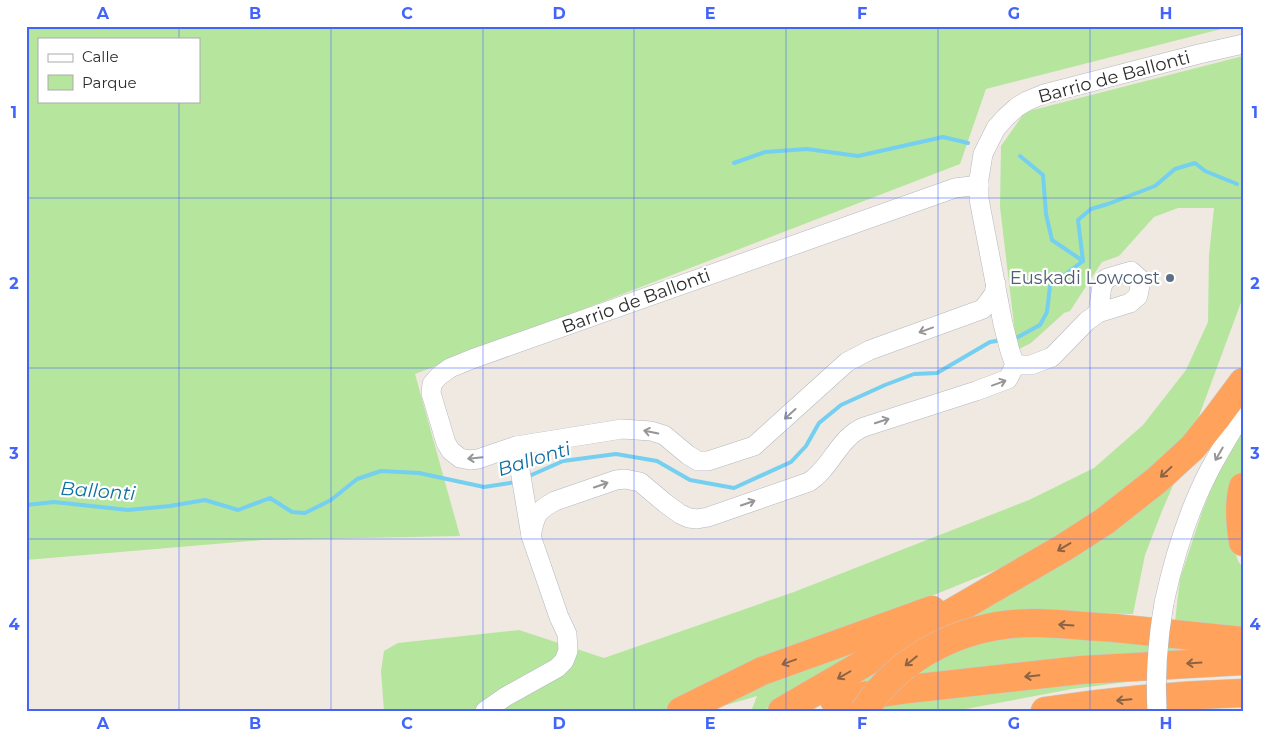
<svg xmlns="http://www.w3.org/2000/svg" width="1269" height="737" viewBox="0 0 1269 737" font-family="Montserrat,sans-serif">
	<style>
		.green { fill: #b6e59e; fill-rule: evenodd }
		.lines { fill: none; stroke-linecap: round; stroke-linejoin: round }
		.stream { stroke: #75cff0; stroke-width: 4 }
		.minor-casing { stroke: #b4b7c1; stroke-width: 20 }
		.highway-casing { stroke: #c9c9c9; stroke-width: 29 }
		.minor { stroke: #fff; stroke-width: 19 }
		.highway { stroke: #ffa35c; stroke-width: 28 }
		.minor-bridge-casing { stroke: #b4b7c1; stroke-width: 20; stroke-linecap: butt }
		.highway-bridge-casing { stroke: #c9c9c9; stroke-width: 29; stroke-linecap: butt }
		.minor-bridge { stroke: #fff; stroke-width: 19 }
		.highway-bridge { stroke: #ffa35c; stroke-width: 28 }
		.oneway { stroke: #969696 }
		.oneway2 { stroke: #8c6343 }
		.grid { fill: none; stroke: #4264fb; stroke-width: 1; stroke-opacity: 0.55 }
		.service-dot { fill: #5c6f8a; stroke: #fff; stroke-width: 2 }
		.labels { text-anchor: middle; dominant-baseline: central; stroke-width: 4.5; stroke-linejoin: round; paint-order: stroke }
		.street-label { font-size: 18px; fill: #2e2e2e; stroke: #fff }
		.service-label { font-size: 18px; fill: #4e5e75; stroke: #fff; text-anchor: end }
		.water-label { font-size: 19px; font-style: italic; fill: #0d6fa3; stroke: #fff }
		.neatline { fill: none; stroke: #4264fb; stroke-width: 2 }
		.grid-label { font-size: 16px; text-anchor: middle; font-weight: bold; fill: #4264fb }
	</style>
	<rect width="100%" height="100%" fill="#efe9e1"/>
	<!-- green -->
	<g class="green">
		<path d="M 26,26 L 1233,26 L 986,89 L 960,164 L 415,374 L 460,536 L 262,540 L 26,560 ZM 39,39 L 199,39 L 199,101 L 39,101 Z"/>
		<path d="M 1243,56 L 1243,297 L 1199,416 L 1182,445 L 1111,505 L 1013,563 L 904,607 L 734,671 L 665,711 L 384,711 L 381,671 L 384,651 L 398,643 L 519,630 L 604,658 L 794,592 L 1029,500 L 1094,468 L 1143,425 L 1186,370 L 1208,322 L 1209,255 L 1214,208 L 1178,208 L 1154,217 L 1119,256 L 1102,262 L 1070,311 L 1064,313 L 1031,343 L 1017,350 L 1000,207 L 1001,146 L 1025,112 Z"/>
		<path d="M 1243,430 L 1243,470 L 1236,488 L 1229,531 L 1238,561 L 1243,568 L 1243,628 L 1175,621 L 1180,579 L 1202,512 L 1219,470 Z"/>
		<path d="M 1181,467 L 1162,511 L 1145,555 L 1133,614 L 1035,612 L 878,680 L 851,682 Z"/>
		<path d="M 921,621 L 766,709 L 752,709 L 757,696 L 706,711 L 697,707 Z"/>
		<path d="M 1034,629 L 1242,652 L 906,680 L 970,642 Z"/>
		<path d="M 1197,673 L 1072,689 L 955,711 L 837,711 L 948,696 Z"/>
	</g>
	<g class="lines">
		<!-- stream -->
		<g class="stream">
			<path d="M 1020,156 L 1043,175 L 1046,214 L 1052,240 L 1083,261"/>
			<path d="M 734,163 L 765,152 L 807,149 L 858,156 L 943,137 L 968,143"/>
			<path d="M 1011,338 L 1018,337 L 1040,325 L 1047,312 L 1050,286 L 1083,261 L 1078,220 L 1091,209 L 1108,204 L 1155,186 L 1175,169 L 1195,163 L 1205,171 L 1237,184"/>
			<path d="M 527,477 L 563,461 L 616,454 L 657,461 L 690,480 L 734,488 L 791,462 L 806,446 L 819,423 L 841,405 L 885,385 L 914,374 L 937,373 L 990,342 L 1002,340"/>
			<path d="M 26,505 L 54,502 L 128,510 L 170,506 L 205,500 L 238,510 L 270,498 L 292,512 L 305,513 L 331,500 L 357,479 L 381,471 L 419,473 L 484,487 L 516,482"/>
		</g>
		<!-- minor casing -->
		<g class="minor-casing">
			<g id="minor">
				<path d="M 979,185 L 955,188 L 472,359 L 450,368 L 439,376 L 432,384 L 431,393 L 446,443 L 451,451 L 460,458 L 470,460 L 478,459 L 516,446 L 622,429 L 651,431 L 664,435 L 688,455 L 698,461 L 708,461 L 754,446 L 847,362 L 870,350 L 983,309 L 994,294 L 996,284"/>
				<path d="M 1015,365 L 1010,351 L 1003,324 L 979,199 L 979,179 L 983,154 L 996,128 L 1006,117 L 1017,107 L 1027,101 L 1044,94 L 1199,54 L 1243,44"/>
				<path d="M 1015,365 L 1031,365 L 1052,357 L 1087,321 L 1098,313 L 1130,303 L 1138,296 L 1141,280 L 1131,271 L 1107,278 L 1102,286 L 1098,313"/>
				<path d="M 531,536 C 535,516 536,511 555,501 L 616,480 L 625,479 L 640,482 L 665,503 L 680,514 L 689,518 L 697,519 L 708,517 L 809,482 C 831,468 839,437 864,427 L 976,391 L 1008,379 L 1015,365"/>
				<path d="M 1164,603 C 1174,557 1188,511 1210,469 C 1221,449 1232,431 1243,412"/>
				<path d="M 485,711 L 505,697 L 557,668 L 564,661 L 568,651 L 567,634 L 559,617 L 531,536 L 516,446"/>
			</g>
		</g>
		<!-- highway casing -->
		<g class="highway-casing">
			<g id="highway">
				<path d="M 1243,487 C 1238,505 1240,524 1243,542"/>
				<path d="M 1114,628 L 1243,641"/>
				<path d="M 834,700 L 909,689 L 1081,670 L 1243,661"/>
				<path d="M 681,711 L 762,671 L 932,610"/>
				<path d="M 782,711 L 1063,548 L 1105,521 L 1157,480 L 1193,447 L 1217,417 L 1243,382"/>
				<path d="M 1045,711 C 1111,701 1176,695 1243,693"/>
			</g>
		</g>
		<!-- minor -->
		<use href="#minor" class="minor"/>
		<!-- highway -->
		<use href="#highway" class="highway"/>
		<!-- minor-bridge casing -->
		<g class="minor-bridge-casing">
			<path id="minor-bridge" d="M 1157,711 C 1155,675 1158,638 1164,603"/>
		</g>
		<!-- highway-bridge casing -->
		<g class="highway-bridge-casing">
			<path id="highway-bridge" d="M 864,711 C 900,654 967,623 1034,623 C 1060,623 1088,627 1114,628"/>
		</g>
		<!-- minor-bridge -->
		<use href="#minor-bridge" class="minor-bridge"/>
		<!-- highway-bridge -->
		<use href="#highway-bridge" class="highway-bridge"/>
	</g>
	<!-- one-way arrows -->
	<defs><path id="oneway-shaft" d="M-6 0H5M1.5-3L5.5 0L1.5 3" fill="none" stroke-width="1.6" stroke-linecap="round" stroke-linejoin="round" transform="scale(1.25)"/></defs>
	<g class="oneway">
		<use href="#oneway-shaft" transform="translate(926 330) rotate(160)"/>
		<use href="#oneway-shaft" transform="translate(999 383) rotate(-20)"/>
		<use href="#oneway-shaft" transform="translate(790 414) rotate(138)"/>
		<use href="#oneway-shaft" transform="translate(882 421) rotate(-18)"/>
		<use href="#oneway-shaft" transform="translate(651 432) rotate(-169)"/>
		<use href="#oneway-shaft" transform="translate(1219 454) rotate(120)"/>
		<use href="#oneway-shaft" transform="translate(475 458) rotate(174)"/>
		<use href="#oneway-shaft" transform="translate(601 485) rotate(-19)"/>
		<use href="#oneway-shaft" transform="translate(748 503) rotate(-19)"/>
	</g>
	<g class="oneway2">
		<use href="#oneway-shaft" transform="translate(1166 472) rotate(137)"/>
		<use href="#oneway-shaft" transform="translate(1064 547) rotate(149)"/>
		<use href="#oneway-shaft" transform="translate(1066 625) rotate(-176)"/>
		<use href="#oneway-shaft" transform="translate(911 661) rotate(141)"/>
		<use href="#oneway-shaft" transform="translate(789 662) rotate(160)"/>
		<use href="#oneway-shaft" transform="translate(1194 663) rotate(176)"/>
		<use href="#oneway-shaft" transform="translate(844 675) rotate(150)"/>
		<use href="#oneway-shaft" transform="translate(1032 676) rotate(174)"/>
		<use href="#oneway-shaft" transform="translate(1124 700) rotate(175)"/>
	</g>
	<!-- grid -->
	<path class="grid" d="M 179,26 L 179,39M 331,26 L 331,711M 483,26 L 483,711M 634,26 L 634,711M 786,26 L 786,711M 938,26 L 938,711M 1090,26 L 1090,711M 179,101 L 179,711M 26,198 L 1243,198M 26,368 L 1243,368M 26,539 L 1243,539"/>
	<!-- markers -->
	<circle class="service-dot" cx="1170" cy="278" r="5"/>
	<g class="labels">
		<!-- street labels -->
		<g class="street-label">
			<text transform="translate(1114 77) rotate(-15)">Barrio de Ballonti</text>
			<text transform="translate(636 301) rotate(-20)">Barrio de Ballonti</text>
		</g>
		<!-- service labels -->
		<g class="service-label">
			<text x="1160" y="278">Euskadi Lowcost</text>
		</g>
		<!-- water labels -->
		<g class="water-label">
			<text transform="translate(534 459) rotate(-17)">Ballonti</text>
			<text transform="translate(98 491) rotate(4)">Ballonti</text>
		</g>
	</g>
	<!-- border -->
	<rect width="1269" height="737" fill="none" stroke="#ffffff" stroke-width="55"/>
	<!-- legend -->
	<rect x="38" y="38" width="162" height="65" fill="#ffffff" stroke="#ababab"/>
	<rect x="48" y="54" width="25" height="8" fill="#ffffff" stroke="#ababab"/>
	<text x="82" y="62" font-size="15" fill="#2e2e2e">Calle</text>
	<rect x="48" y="75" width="25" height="15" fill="#b6e59e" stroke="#ababab"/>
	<text x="82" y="88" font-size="15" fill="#2e2e2e">Parque</text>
	<rect x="28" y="28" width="1214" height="682" class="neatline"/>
	<g class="grid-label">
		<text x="103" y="19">A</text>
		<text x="255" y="19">B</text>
		<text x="407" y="19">C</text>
		<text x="559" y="19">D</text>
		<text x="710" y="19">E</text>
		<text x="862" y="19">F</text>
		<text x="1014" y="19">G</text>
		<text x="1166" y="19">H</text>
		<text x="14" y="118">1</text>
		<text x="1255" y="118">1</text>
		<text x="14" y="289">2</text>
		<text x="1255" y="289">2</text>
		<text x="14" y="459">3</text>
		<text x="1255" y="459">3</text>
		<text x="14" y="630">4</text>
		<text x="1255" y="630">4</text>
		<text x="103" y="729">A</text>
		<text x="255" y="729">B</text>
		<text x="407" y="729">C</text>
		<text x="559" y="729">D</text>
		<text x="710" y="729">E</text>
		<text x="862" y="729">F</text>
		<text x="1014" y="729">G</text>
		<text x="1166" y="729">H</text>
	</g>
</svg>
